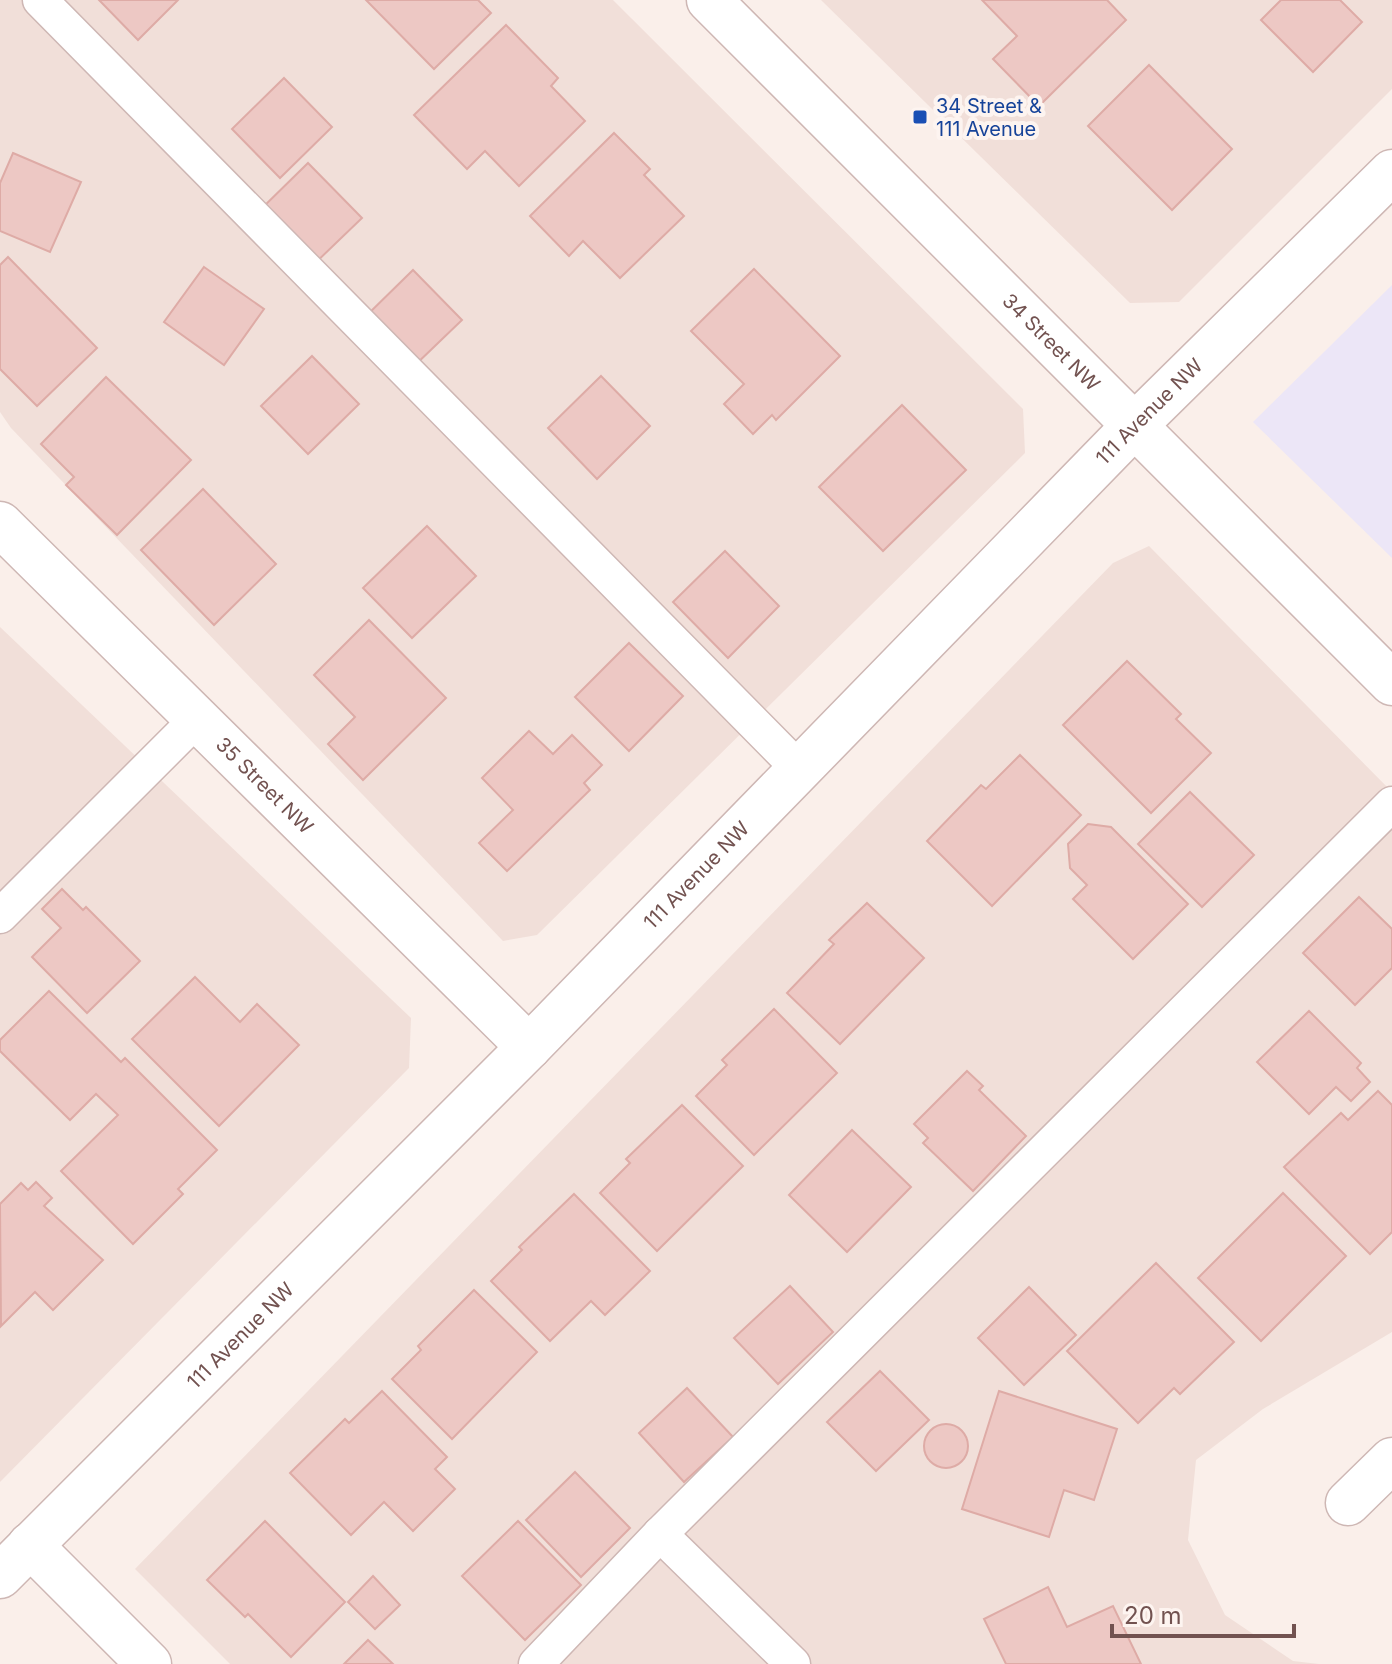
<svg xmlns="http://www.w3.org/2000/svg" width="1392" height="1664" viewBox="0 0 1392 1664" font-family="Inter,sans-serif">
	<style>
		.residential { fill: #f1dfd9 }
		.education { fill: #ece6f7 }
		.building { fill: #edc8c4; stroke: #deaba6; stroke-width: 2 }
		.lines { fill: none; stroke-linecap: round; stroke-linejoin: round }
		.service-casing { stroke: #ceb7b4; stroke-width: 37 }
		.minor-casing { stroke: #ceb7b4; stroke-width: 47 }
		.tertiary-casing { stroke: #ceb7b4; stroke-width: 47 }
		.service { stroke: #fff; stroke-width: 34 }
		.minor { stroke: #fff; stroke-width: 44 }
		.tertiary { stroke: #fff; stroke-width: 44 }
		.transit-dot { fill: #1a4fb4; stroke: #fdf4f0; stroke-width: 3 }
		.labels { text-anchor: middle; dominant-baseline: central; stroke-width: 8; stroke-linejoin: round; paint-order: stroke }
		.transit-label { font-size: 20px; fill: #164399; stroke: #fdf4f0; text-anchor: start }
		.street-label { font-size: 20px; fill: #725250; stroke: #fdf4f0 }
	</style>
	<rect width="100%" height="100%" fill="#faefea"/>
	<!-- residential -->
	<g class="residential">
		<path d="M 0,0 L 613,0 L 1023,409 L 1025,453 L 537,935 L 503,941 L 11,428 L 0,412 Z"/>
		<path d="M 821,0 L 1392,0 L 1392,89 L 1179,302 L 1130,303 Z"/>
		<path d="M 1149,546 L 1392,792 L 1392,1332 L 1263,1409 L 1196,1460 L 1188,1540 L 1225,1615 L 1293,1661 L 1319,1664 L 230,1664 L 135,1569 L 1113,563 Z"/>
		<path d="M 0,627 L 411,1018 L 409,1068 L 0,1482 Z"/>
	</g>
	<!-- education -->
	<path class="education" d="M 1392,285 L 1392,558 L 1253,422 Z"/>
	<!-- building -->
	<g class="building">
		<path d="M 99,0 L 178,0 L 138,40 Z"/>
		<path d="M 366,0 L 478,0 L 491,13 L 434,69 Z"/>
		<path d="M 982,0 L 1107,0 L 1126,20 L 1039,106 L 993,59 L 1017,36 Z"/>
		<path d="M 1281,0 L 1340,0 L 1362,22 L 1313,72 L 1261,20 Z"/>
		<path d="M 506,25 L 558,78 L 551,86 L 585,121 L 519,186 L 485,151 L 467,169 L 414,115 Z"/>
		<path d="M 1149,65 L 1232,149 L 1172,210 L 1088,126 Z"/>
		<path d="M 284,78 L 332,127 L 280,178 L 232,129 Z"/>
		<path d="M 614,133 L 650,169 L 644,175 L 684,216 L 620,278 L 583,241 L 569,256 L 530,216 Z"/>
		<path d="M 13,153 L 81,182 L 50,252 L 0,231 L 0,183 Z"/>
		<path d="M 308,163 L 362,218 L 310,268 L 257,213 Z"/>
		<path d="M 8,257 L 97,348 L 37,406 L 0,369 L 0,265 Z"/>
		<path d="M 204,267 L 264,309 L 224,365 L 164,322 Z"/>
		<path d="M 754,269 L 840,356 L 776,420 L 772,415 L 753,434 L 724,404 L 744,384 L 691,331 Z"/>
		<path d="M 413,270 L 462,320 L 412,368 L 363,319 Z"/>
		<path d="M 312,356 L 359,404 L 308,454 L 261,406 Z"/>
		<path d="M 601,376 L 650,426 L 597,479 L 548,428 Z"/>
		<path d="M 106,377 L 191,460 L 117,535 L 66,485 L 74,477 L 41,444 Z"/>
		<path d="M 902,405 L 966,470 L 883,551 L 819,487 Z"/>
		<path d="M 203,489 L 276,564 L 214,625 L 141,550 Z"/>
		<path d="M 427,526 L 476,576 L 412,638 L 363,588 Z"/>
		<path d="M 725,551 L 779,606 L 728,658 L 673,602 Z"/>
		<path d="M 369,620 L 446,698 L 363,780 L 328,744 L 355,717 L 314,675 Z"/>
		<path d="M 629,643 L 683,696 L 629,751 L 575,697 Z"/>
		<path d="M 1127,661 L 1181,714 L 1176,719 L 1211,753 L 1151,813 L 1063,725 Z"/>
		<path d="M 529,731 L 553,754 L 572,735 L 602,765 L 584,783 L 590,790 L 507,871 L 479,843 L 513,810 L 482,778 Z"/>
		<path d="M 1020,755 L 1081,815 L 992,906 L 927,841 L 981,785 L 986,789 Z"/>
		<path d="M 1190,792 L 1254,855 L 1202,907 L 1138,844 Z"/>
		<path d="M 1088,824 L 1111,827 L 1188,904 L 1133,959 L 1073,899 L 1087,885 L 1070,868 L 1068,844 Z"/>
		<path d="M 62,889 L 83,910 L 86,907 L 140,961 L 87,1013 L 32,957 L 61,928 L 42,909 Z"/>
		<path d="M 1359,897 L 1392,929 L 1392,968 L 1355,1005 L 1303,953 Z"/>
		<path d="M 867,903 L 924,958 L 840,1044 L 787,993 L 834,944 L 829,940 Z"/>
		<path d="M 195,977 L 240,1022 L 257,1004 L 299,1045 L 219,1126 L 132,1039 Z"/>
		<path d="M 49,991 L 121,1062 L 125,1058 L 217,1150 L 178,1189 L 183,1194 L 133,1244 L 61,1171 L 118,1115 L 96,1094 L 70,1120 L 0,1051 L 0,1040 Z"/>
		<path d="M 774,1009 L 837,1073 L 754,1155 L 696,1096 L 727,1065 L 722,1060 Z"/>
		<path d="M 1309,1011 L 1361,1063 L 1357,1068 L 1370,1082 L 1351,1101 L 1336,1087 L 1309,1114 L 1257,1062 Z"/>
		<path d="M 967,1071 L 983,1086 L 979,1090 L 1026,1136 L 973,1191 L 923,1143 L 928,1138 L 914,1124 Z"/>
		<path d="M 1378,1091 L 1392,1105 L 1392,1232 L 1370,1254 L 1284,1167 L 1341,1113 L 1348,1120 Z"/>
		<path d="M 682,1105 L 743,1166 L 657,1251 L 600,1193 L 630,1163 L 626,1159 Z"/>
		<path d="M 852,1130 L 911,1187 L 847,1252 L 789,1195 Z"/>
		<path d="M 36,1182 L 52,1198 L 44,1206 L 103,1260 L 53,1310 L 35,1292 L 1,1326 L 0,1204 L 21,1183 L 28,1190 Z"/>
		<path d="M 1283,1193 L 1346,1256 L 1261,1341 L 1198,1278 Z"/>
		<path d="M 574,1194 L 650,1271 L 605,1315 L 591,1301 L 550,1341 L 491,1281 L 522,1250 L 519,1247 Z"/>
		<path d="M 1156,1263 L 1234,1342 L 1180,1394 L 1174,1388 L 1138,1423 L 1067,1351 Z"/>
		<path d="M 790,1286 L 833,1332 L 778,1384 L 734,1338 Z"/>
		<path d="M 1029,1287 L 1076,1335 L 1024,1385 L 978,1338 Z"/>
		<path d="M 474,1290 L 537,1352 L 452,1439 L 392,1379 L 421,1350 L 418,1346 Z"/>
		<path d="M 880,1371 L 929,1420 L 876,1471 L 827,1422 Z"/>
		<path d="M 687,1388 L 733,1437 L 684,1482 L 639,1433 Z"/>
		<path d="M 382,1391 L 447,1457 L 435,1469 L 455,1489 L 413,1531 L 384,1502 L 351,1535 L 290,1473 L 345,1419 L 349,1423 Z"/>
		<path d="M 999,1391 L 1117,1429 L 1094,1500 L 1064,1490 L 1049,1537 L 962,1509 Z"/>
		<circle cx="946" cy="1446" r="22"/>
		<path d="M 575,1472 L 630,1528 L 581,1577 L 526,1520 Z"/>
		<path d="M 265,1521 L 345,1602 L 291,1657 L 248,1614 L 245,1617 L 207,1580 Z"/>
		<path d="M 518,1521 L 581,1585 L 525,1640 L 462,1576 Z"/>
		<path d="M 373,1576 L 400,1605 L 375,1629 L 348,1602 Z"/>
		<path d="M 1048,1587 L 1067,1627 L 1113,1606 L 1141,1664 L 1006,1664 L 984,1619 Z"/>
		<path d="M 368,1640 L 393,1664 L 344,1664 Z"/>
	</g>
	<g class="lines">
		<!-- service casing -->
		<g class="service-casing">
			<g id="service">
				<path d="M 40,0 L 800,770"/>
				<path d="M 0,916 L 197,719"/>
				<path d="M 660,1534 L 793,1664"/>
				<path d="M 536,1664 L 660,1534 L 1392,804"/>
			</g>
		</g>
		<!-- minor casing -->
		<g class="minor-casing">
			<g id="minor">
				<path id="s1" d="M 0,524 L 529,1047"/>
				<path d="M 1348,1503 L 1392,1460"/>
				<path d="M 30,1545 L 149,1664"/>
				<path id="s2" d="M 0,1576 L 529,1047 L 1134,426 L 1392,172"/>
			</g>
		</g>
		<!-- tertiary casing -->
		<g class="tertiary-casing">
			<g id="tertiary">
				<path id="s3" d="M 709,0 L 1392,683"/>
			</g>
		</g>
		<!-- service -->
		<use href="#service" class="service"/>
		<!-- minor -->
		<use href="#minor" class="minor"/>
		<!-- tertiary -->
		<use href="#tertiary" class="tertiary"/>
	</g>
	<!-- markers -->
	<rect class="transit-dot" x="912" y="109" width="16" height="16" rx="4"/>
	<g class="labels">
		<!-- transit labels -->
		<g class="transit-label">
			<text x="936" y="106">34 Street &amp;<tspan x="936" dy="23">111 Avenue</tspan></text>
		</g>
		<!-- street labels -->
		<g class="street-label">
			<text stroke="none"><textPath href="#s3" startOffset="484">34 Street NW</textPath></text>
			<text stroke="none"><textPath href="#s2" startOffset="1636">111 Avenue NW</textPath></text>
			<text stroke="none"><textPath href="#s1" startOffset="372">35 Street NW</textPath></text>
			<text stroke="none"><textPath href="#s2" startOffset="988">111 Avenue NW</textPath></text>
			<text stroke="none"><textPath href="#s2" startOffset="340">111 Avenue NW</textPath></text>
		</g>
	</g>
	<!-- scale -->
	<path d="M1112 1624v12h182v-12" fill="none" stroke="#725250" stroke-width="4"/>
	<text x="1124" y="1624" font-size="24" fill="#725250" stroke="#fdf4f0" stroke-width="6" paint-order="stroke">20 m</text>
</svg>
